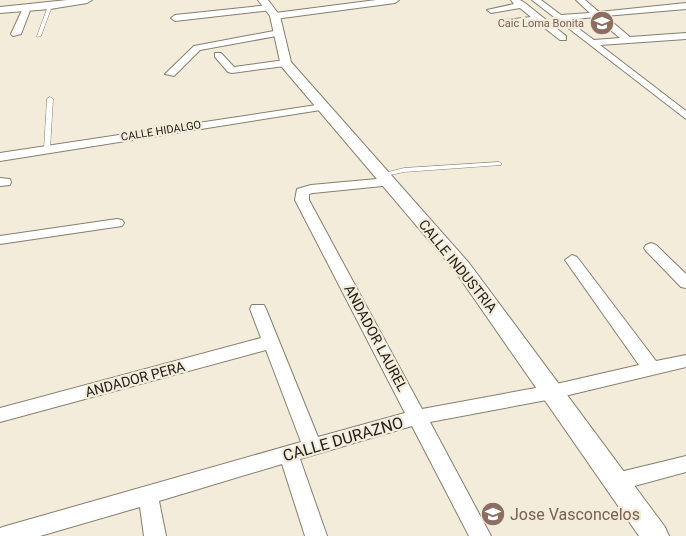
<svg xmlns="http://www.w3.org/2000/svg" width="686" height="536" viewBox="0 0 686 536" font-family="Roboto,sans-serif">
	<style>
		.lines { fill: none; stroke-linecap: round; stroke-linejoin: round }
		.service-casing { stroke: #857f6f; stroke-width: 1 }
		.minor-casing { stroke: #857f6f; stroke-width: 2 }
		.tertiary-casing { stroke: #857f6f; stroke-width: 2 }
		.service { fill: #fff; fill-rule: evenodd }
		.minor { fill: #fff; fill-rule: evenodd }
		.tertiary { fill: #fff; fill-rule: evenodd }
		.labels { text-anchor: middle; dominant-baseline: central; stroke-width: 4.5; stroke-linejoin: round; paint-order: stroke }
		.far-education-label { font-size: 11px; fill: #785e54; stroke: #f3ecda; text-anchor: end }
		.far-street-label { font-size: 11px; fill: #222019; stroke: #f3ecda }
		.street-label { font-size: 14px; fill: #222019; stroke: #f3ecda }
		.near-street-label { font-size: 16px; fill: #222019; stroke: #f3ecda }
		.near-education-label { font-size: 16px; fill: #785e54; stroke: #f3ecda; text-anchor: start }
	</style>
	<rect width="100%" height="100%" fill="#f3ecda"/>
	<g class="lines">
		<!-- service casing -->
		<g class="service-casing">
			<g id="service">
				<path d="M 50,5 L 52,6 L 41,36 L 37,37 L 37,36 L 48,6 Z"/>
				<path d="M 50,97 L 53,99 L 50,149 L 47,151 L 44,149 L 47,99 Z"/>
				<path d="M 499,162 L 502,164 L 501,165 L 404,172 L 382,177 L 379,175 L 380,174 L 404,168 Z"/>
			</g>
		</g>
		<!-- minor casing -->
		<g class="minor-casing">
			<g id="minor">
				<path d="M 376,0 L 399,0 L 395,3 L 275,19 L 271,16 L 275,13 Z"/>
				<path d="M 511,0 L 520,0 L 525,3 L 566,36 L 566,40 L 560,40 L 537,22 L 505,24 L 505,20 L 531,17 L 520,8 L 491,13 L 487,10 L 514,4 Z"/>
				<path d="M 532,0 L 541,0 L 561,15 L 590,13 L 576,0 L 585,0 L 599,12 L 686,3 L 686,9 L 605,16 L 630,37 L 686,33 L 686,39 L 600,45 L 686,111 L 686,119 ZM 595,17 L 620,38 L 594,40 L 567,20 Z"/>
				<path d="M 27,5 L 31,8 L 21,34 L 13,36 L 11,34 L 23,8 Z"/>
				<path d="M 269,5 L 272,6 L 272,10 L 175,21 L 171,18 L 175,15 Z"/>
				<path d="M 279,30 L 282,31 L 282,35 L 200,50 L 174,76 L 165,74 L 194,46 Z"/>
				<path d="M 215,53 L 221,53 L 234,67 L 285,60 L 290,63 L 285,66 L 232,73 L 228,72 L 215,57 Z"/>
				<path d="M 323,104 L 327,105 L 327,109 L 0,161 L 0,153 Z"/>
				<path d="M 0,178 L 10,179 L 11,182 L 10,185 L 0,186 Z"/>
				<path d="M 388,178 L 394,182 L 393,185 L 313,193 L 309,194 L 309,200 L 422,409 L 552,385 L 639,365 L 565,260 L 572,255 L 577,257 L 656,361 L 686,355 L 686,367 L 552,399 L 430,422 L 491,536 L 469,536 L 412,426 L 300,459 L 327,536 L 305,536 L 282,464 L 159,501 L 166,536 L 144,536 L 140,507 L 40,536 L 0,536 L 0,528 L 6,526 L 301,442 L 266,350 L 0,422 L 0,408 L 261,338 L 250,309 L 252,305 L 264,305 L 266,309 L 318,437 L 405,413 L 295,200 L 297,189 L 311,185 Z"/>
				<path d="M 117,219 L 122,220 L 124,223 L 122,226 L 0,244 L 0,236 Z"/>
				<path d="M 651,243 L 656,245 L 686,274 L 686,288 L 681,287 L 646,251 L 644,248 L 646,245 Z"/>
				<path d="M 686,456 L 686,472 L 616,491 L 609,488 L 606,482 L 609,476 L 616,473 Z"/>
			</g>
		</g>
		<!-- tertiary casing -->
		<g class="tertiary-casing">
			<g id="tertiary">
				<path d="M 67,0 L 92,0 L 87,3 L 50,9 L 0,13 L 0,7 Z"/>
				<path d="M 258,0 L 268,0 L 280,16 L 291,62 L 469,263 L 665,527 L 669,536 L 639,536 L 455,271 L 281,66 L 270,16 Z"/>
			</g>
		</g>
		<!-- service -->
		<use href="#service" class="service"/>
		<!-- minor -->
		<use href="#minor" class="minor"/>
		<!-- tertiary -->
		<use href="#tertiary" class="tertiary"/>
	</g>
	<!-- icons -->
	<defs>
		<g id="school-disc" transform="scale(1.25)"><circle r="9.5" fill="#8d6e63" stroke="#f3ecda"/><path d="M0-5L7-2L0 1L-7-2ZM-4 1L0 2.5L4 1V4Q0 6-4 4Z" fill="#fff"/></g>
	</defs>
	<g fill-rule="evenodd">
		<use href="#school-disc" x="602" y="23"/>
		<use href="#school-disc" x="493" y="514"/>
	</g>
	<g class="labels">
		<!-- far-education labels -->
		<g class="far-education-label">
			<text x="584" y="23">Caic Loma Bonita</text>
		</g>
		<!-- far-street labels -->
		<g class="far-street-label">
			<text transform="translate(161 131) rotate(-9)">CALLE HIDALGO</text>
		</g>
		<!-- street labels -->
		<g class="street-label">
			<text transform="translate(458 266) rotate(51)">CALLE INDUSTRIA</text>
			<text transform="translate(376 338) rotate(62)">ANDADOR LAUREL</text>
			<text transform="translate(135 379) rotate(-15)">ANDADOR PERA</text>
		</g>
		<!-- near-street labels -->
		<g class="near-street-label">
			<text transform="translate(343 439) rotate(-16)">CALLE DURAZNO</text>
		</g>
		<!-- near-education labels -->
		<g class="near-education-label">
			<text x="510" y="514">Jose Vasconcelos</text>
		</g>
	</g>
</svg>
